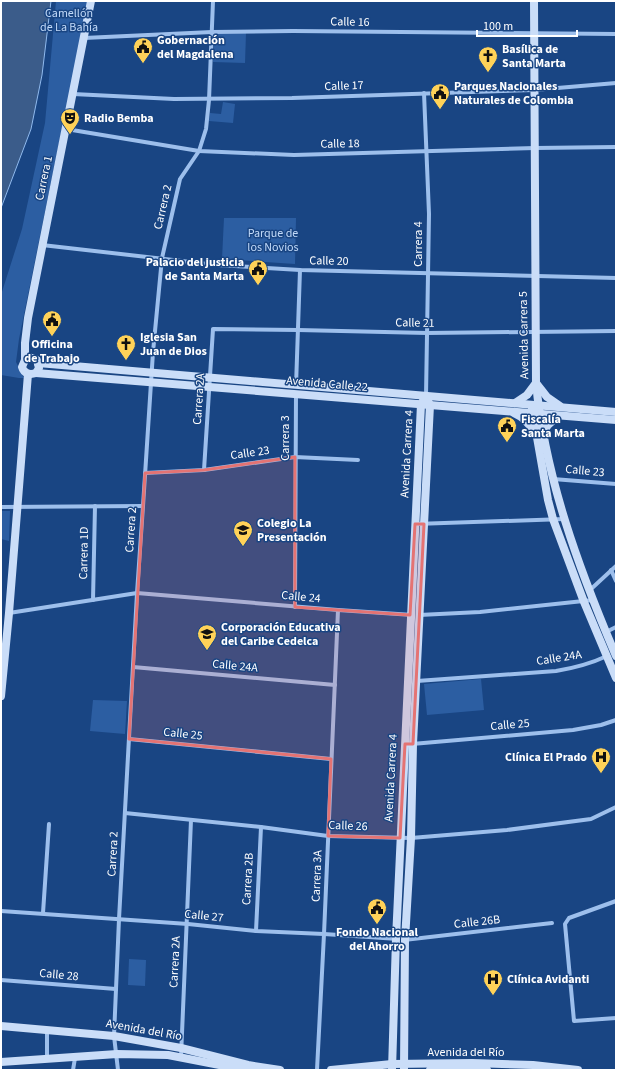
<svg xmlns="http://www.w3.org/2000/svg" width="617" height="1071" viewBox="0 0 617 1071" font-family="'Source Sans 3',sans-serif">
	<style>
		.green { fill: #2c5ea2 }
		.water { fill: #3b5c8a; stroke: #90baee }
		.lines { fill: none; stroke-linecap: round; stroke-linejoin: round }
		.street { stroke: #9dbfec; stroke-width: 4 }
		.secondary { stroke: #caddf8; stroke-width: 8 }
		.marked { fill: #e47373; fill-opacity: 0.2; stroke: #e47373; stroke-width: 3; stroke-linejoin: round }
		.labels { text-anchor: middle; dominant-baseline: central; stroke-width: 3; stroke-linejoin: round; paint-order: stroke }
		.park-label { font-size: 12px; fill: #c2daf9; stroke: #194583 }
		.street-label { font-size: 12px; fill: #fff; stroke: #194583 }
		.poi-label { font-size: 12px; font-weight: bold; fill: #fff; stroke: #194583; text-anchor: start }
	</style>
	<rect width="100%" height="100%" fill="#194583"/>
	<!-- green -->
	<g class="green">
		<path d="M 56,1 L 87,1 L 71,93 L 62,128 L 19,339 L 16,362 L 24,378 L 19,378 L 1,375 L 1,295 L 22,229 L 45,123 Z"/>
		<path d="M 214,33 L 246,33 L 245,63 L 213,62 Z"/>
		<path d="M 223,102 L 235,104 L 233,123 L 209,121 L 210,113 L 221,114 Z"/>
		<path d="M 224,218 L 296,218 L 295,264 L 222,259 Z"/>
		<path d="M 1,511 L 10,511 L 9,541 L 1,539 Z"/>
		<path d="M 481,679 L 484,710 L 427,715 L 424,684 Z"/>
		<path d="M 93,700 L 127,701 L 125,734 L 90,731 Z"/>
		<path d="M 129,959 L 146,960 L 145,986 L 128,985 Z"/>
	</g>
	<!-- water -->
	<path class="water" d="M 1,1 L 51,1 L 42,75 L 31,129 L 1,208 Z"/>
	<g class="lines">
		<!-- street -->
		<g class="street">
			<path d="M 84,38 L 212,32 L 293,31 L 616,34"/>
			<path d="M 424,93 L 429,214 L 426,396"/>
			<path d="M 73,94 L 174,99 L 292,98 L 534,90 L 616,83"/>
			<path d="M 66,129 L 199,151 L 294,155 L 535,148 L 616,147"/>
			<path d="M 42,245 L 217,265 L 300,270 L 616,278"/>
			<path d="M 296,386 L 300,270"/>
			<path d="M 204,470 L 213,329 L 298,330 L 427,333 L 616,331"/>
			<path d="M 145,473 L 204,470 L 295,457 L 358,460"/>
			<path d="M 553,479 L 616,484"/>
			<path d="M 1,507 L 143,506"/>
			<path d="M 415,524 L 565,519"/>
			<path d="M 611,570 L 616,581"/>
			<path d="M 590,590 L 616,566"/>
			<path d="M 93,600 L 95,506"/>
			<path d="M 295,607 L 296,393"/>
			<path d="M 9,613 L 137,593 L 338,610 L 413,615"/>
			<path d="M 419,615 L 480,612 L 593,600"/>
			<path d="M 606,632 L 616,627"/>
			<path d="M 133,667 L 335,685"/>
			<path d="M 417,681 L 556,671 C 574,668 590,664 607,656"/>
			<path d="M 129,739 L 331,759"/>
			<path d="M 412,744 L 573,730 L 601,725 L 616,720"/>
			<path d="M 125,813 L 261,827 L 328,836 L 411,838 L 507,830 L 591,819 L 616,807"/>
			<path d="M 616,901 L 569,918 L 565,924 L 574,1021 L 616,1018"/>
			<path d="M 1,911 L 188,924 L 256,931 L 324,934 L 398,939"/>
			<path d="M 43,913 L 49,824"/>
			<path d="M 256,931 L 261,827"/>
			<path d="M 404,940 L 552,923"/>
			<path d="M 1,980 L 116,989"/>
			<path d="M 181,1057 L 191,820"/>
			<path d="M 47,1059 L 47,1030"/>
			<path d="M 73,1070 L 75,1058"/>
			<path d="M 118,1070 L 114,1036 L 119,919 L 137,593 L 143,506 L 153,352 L 162,258 L 180,179 L 199,151 L 206,129 L 209,100 L 213,1"/>
			<path d="M 317,1070 L 324,934 L 338,610"/>
		</g>
		<!-- secondary -->
		<g class="secondary">
			<path d="M 534,1 L 536,383 C 545,477 579,569 616,656"/>
			<path d="M 25,360 L 29,357 L 37,360 L 39,368 L 36,373 C 30,375 24,374 22,367 L 25,360 L 25,343 L 28,318 L 91,1"/>
			<path d="M 38,363 L 616,412"/>
			<path d="M 36,373 L 616,420"/>
			<path d="M 515,403 L 527,395 L 536,383 L 547,397 L 560,406"/>
			<path d="M 532,409 L 548,500 L 553,519 L 584,602 L 616,678"/>
			<path d="M 514,413 C 523,417 529,423 533,431"/>
			<path d="M 543,433 L 548,425 L 558,416"/>
			<path d="M 1,696 L 9,613 L 28,374"/>
			<path d="M 1,1026 L 114,1036 L 181,1048 L 248,1065 L 280,1070"/>
			<path d="M 1,1062 L 117,1054 L 168,1055 L 245,1070"/>
			<path d="M 331,1070 L 392,1064 L 472,1063 L 533,1065 L 578,1070"/>
			<path d="M 392,1070 L 396,939 L 421,404 L 426,396"/>
			<path d="M 404,1070 L 405,940 L 411,838 L 413,744 L 430,405 L 426,396"/>
			<path d="M 430,1070 L 487,1070"/>
		</g>
	</g>
	<!-- marked area -->
	<path class="marked" d="M 295,457 L 295,607 L 410,615 L 415,524 L 424,524 L 413,744 L 405,744 L 400,838 L 328,836 L 331,759 L 129,739 L 145,473 L 204,470 Z"/>
	<!-- icons -->
	<defs>
		<g id="civic-pin" transform="scale(1)"><path d="M0 17L-7.5 6A9.5 9.5 0 1 1 7.5 6Z" fill="#ffd258" stroke="#194583"/><path d="M-.6-6.5H3V-4.5H.6V-3L4-1V1h2V6H-6V1h2V-1L-.6-3ZM-1.2 2.5V6h2.4V2.5Z" fill="#111"/></g>
		<g id="church-pin" transform="scale(1)"><path d="M0 17L-7.5 6A9.5 9.5 0 1 1 7.5 6Z" fill="#ffd258" stroke="#194583"/><path d="M-1.2-6h2.4v3.5h3.3v2.4h-3.3V6h-2.4V-.1h-3.3v-2.4h3.3Z" fill="#111"/></g>
		<g id="theatre-pin" transform="scale(1)"><path d="M0 17L-7.5 6A9.5 9.5 0 1 1 7.5 6Z" fill="#ffd258" stroke="#194583"/><path d="M-5-5.5Q0-4 5-5.5V0Q5 5 0 6Q-5 5-5 0ZM-3.3-2.5H-1v1.5H-3.3ZM1-2.5H3.3v1.5H1ZM-2.8 1Q0 5.5 2.8 1Z" fill="#111"/></g>
		<g id="school-pin" transform="scale(1)"><path d="M0 17L-7.5 6A9.5 9.5 0 1 1 7.5 6Z" fill="#ffd258" stroke="#194583"/><path d="M0-5L7-2L0 1L-7-2ZM-4 1L0 2.5L4 1V4Q0 6-4 4Z" fill="#111"/></g>
		<g id="hospital-pin" transform="scale(1)"><path d="M0 17L-7.5 6A9.5 9.5 0 1 1 7.5 6Z" fill="#ffd258" stroke="#194583"/><path d="M-5-5h3v3.5h4V-5h3V5h-3V1.5h-4V5h-3Z" fill="#111"/></g>
	</defs>
	<g fill-rule="evenodd">
		<use href="#civic-pin" x="143" y="47"/>
		<use href="#church-pin" x="488" y="56"/>
		<use href="#civic-pin" x="440" y="93"/>
		<use href="#theatre-pin" x="70" y="118"/>
		<use href="#civic-pin" x="258" y="269"/>
		<use href="#civic-pin" x="52" y="320"/>
		<use href="#church-pin" x="126" y="344"/>
		<use href="#civic-pin" x="507" y="426"/>
		<use href="#school-pin" x="243" y="530"/>
		<use href="#school-pin" x="207" y="634"/>
		<use href="#hospital-pin" x="601" y="757"/>
		<use href="#civic-pin" x="377" y="908"/>
		<use href="#hospital-pin" x="493" y="979"/>
	</g>
	<g class="labels">
		<!-- park labels -->
		<g class="park-label">
			<text x="69" y="13">Camellón<tspan x="69" dy="14">de La Bahía</tspan></text>
			<text x="273" y="233">Parque de<tspan x="273" dy="14">los Novios</tspan></text>
		</g>
		<!-- street labels -->
		<g class="street-label">
			<text transform="translate(350 22) rotate(1)">Calle 16</text>
			<text transform="translate(344 86) rotate(-2)">Calle 17</text>
			<text transform="translate(340 144) rotate(-1)">Calle 18</text>
			<text transform="translate(44 178) rotate(-78)">Carrera 1</text>
			<text transform="translate(163 207) rotate(-77)">Carrera 2</text>
			<text transform="translate(418 244) rotate(-90)">Carrera 4</text>
			<text transform="translate(329 261) rotate(1)">Calle 20</text>
			<text transform="translate(415 323) rotate(1)">Calle 21</text>
			<text transform="translate(524 335) rotate(-91)">Avenida Carrera 5</text>
			<text transform="translate(327 384) rotate(5)">Avenida Calle 22</text>
			<text transform="translate(199 399) rotate(-86)">Carrera 2A</text>
			<text transform="translate(285 438) rotate(-90)">Carrera 3</text>
			<text transform="translate(250 453) rotate(-8)">Calle 23</text>
			<text transform="translate(407 454) rotate(-87)">Avenida Carrera 4</text>
			<text transform="translate(585 471) rotate(5)">Calle 23</text>
			<text transform="translate(131 530) rotate(-86)">Carrera 2</text>
			<text transform="translate(84 553) rotate(-89)">Carrera 1D</text>
			<text transform="translate(301 597) rotate(5)">Calle 24</text>
			<text transform="translate(559 658) rotate(-9)">Calle 24A</text>
			<text transform="translate(235 666) rotate(5)">Calle 24A</text>
			<text transform="translate(510 725) rotate(-5)">Calle 25</text>
			<text transform="translate(183 734) rotate(6)">Calle 25</text>
			<text transform="translate(391 778) rotate(-87)">Avenida Carrera 4</text>
			<text transform="translate(348 826) rotate(2)">Calle 26</text>
			<text transform="translate(113 854) rotate(-87)">Carrera 2</text>
			<text transform="translate(317 876) rotate(-88)">Carrera 3A</text>
			<text transform="translate(248 879) rotate(-87)">Carrera 2B</text>
			<text transform="translate(204 916) rotate(6)">Calle 27</text>
			<text transform="translate(477 922) rotate(-6)">Calle 26B</text>
			<text transform="translate(175 962) rotate(-87)">Carrera 2A</text>
			<text transform="translate(59 975) rotate(5)">Calle 28</text>
			<text transform="translate(144 1030) rotate(10)">Avenida del Río</text>
			<text x="466" y="1052">Avenida del Río</text>
		</g>
		<!-- poi labels -->
		<g class="poi-label">
			<text x="157" y="40">Gobernación<tspan x="157" dy="14">del Magdalena</tspan></text>
			<text x="502" y="49">Basílica de<tspan x="502" dy="14">Santa Marta</tspan></text>
			<text x="454" y="86">Parques Nacionales<tspan x="454" dy="14">Naturales de Colombia</tspan></text>
			<text x="84" y="118">Radio Bemba</text>
			<text x="244" y="262" text-anchor="end">Palacio del justicia<tspan x="244" dy="14">de Santa Marta</tspan></text>
			<text x="140" y="337">Iglesia San<tspan x="140" dy="14">Juan de Dios</tspan></text>
			<text x="52" y="344" text-anchor="middle">Officina<tspan x="52" dy="14">de Trabajo</tspan></text>
			<text x="521" y="419">Fiscalía<tspan x="521" dy="14">Santa Marta</tspan></text>
			<text x="257" y="523">Colegio La<tspan x="257" dy="14">Presentación</tspan></text>
			<text x="221" y="627">Corporación Educativa<tspan x="221" dy="14">del Caribe Cedelca</tspan></text>
			<text x="587" y="757" text-anchor="end">Clínica El Prado</text>
			<text x="377" y="932" text-anchor="middle">Fondo Nacional<tspan x="377" dy="14">del Ahorro</tspan></text>
			<text x="507" y="979">Clínica Avidanti</text>
		</g>
	</g>
	<!-- border -->
	<rect width="617" height="1071" fill="none" stroke="#ffffff" stroke-width="4"/>
	<!-- scale -->
	<path d="M477 30v6h100v-6" fill="none" stroke="#ffffff" stroke-width="2"/>
	<text x="483" y="30" font-size="12" fill="#ffffff" stroke="#194583" stroke-width="3" paint-order="stroke">100 m</text>
</svg>
